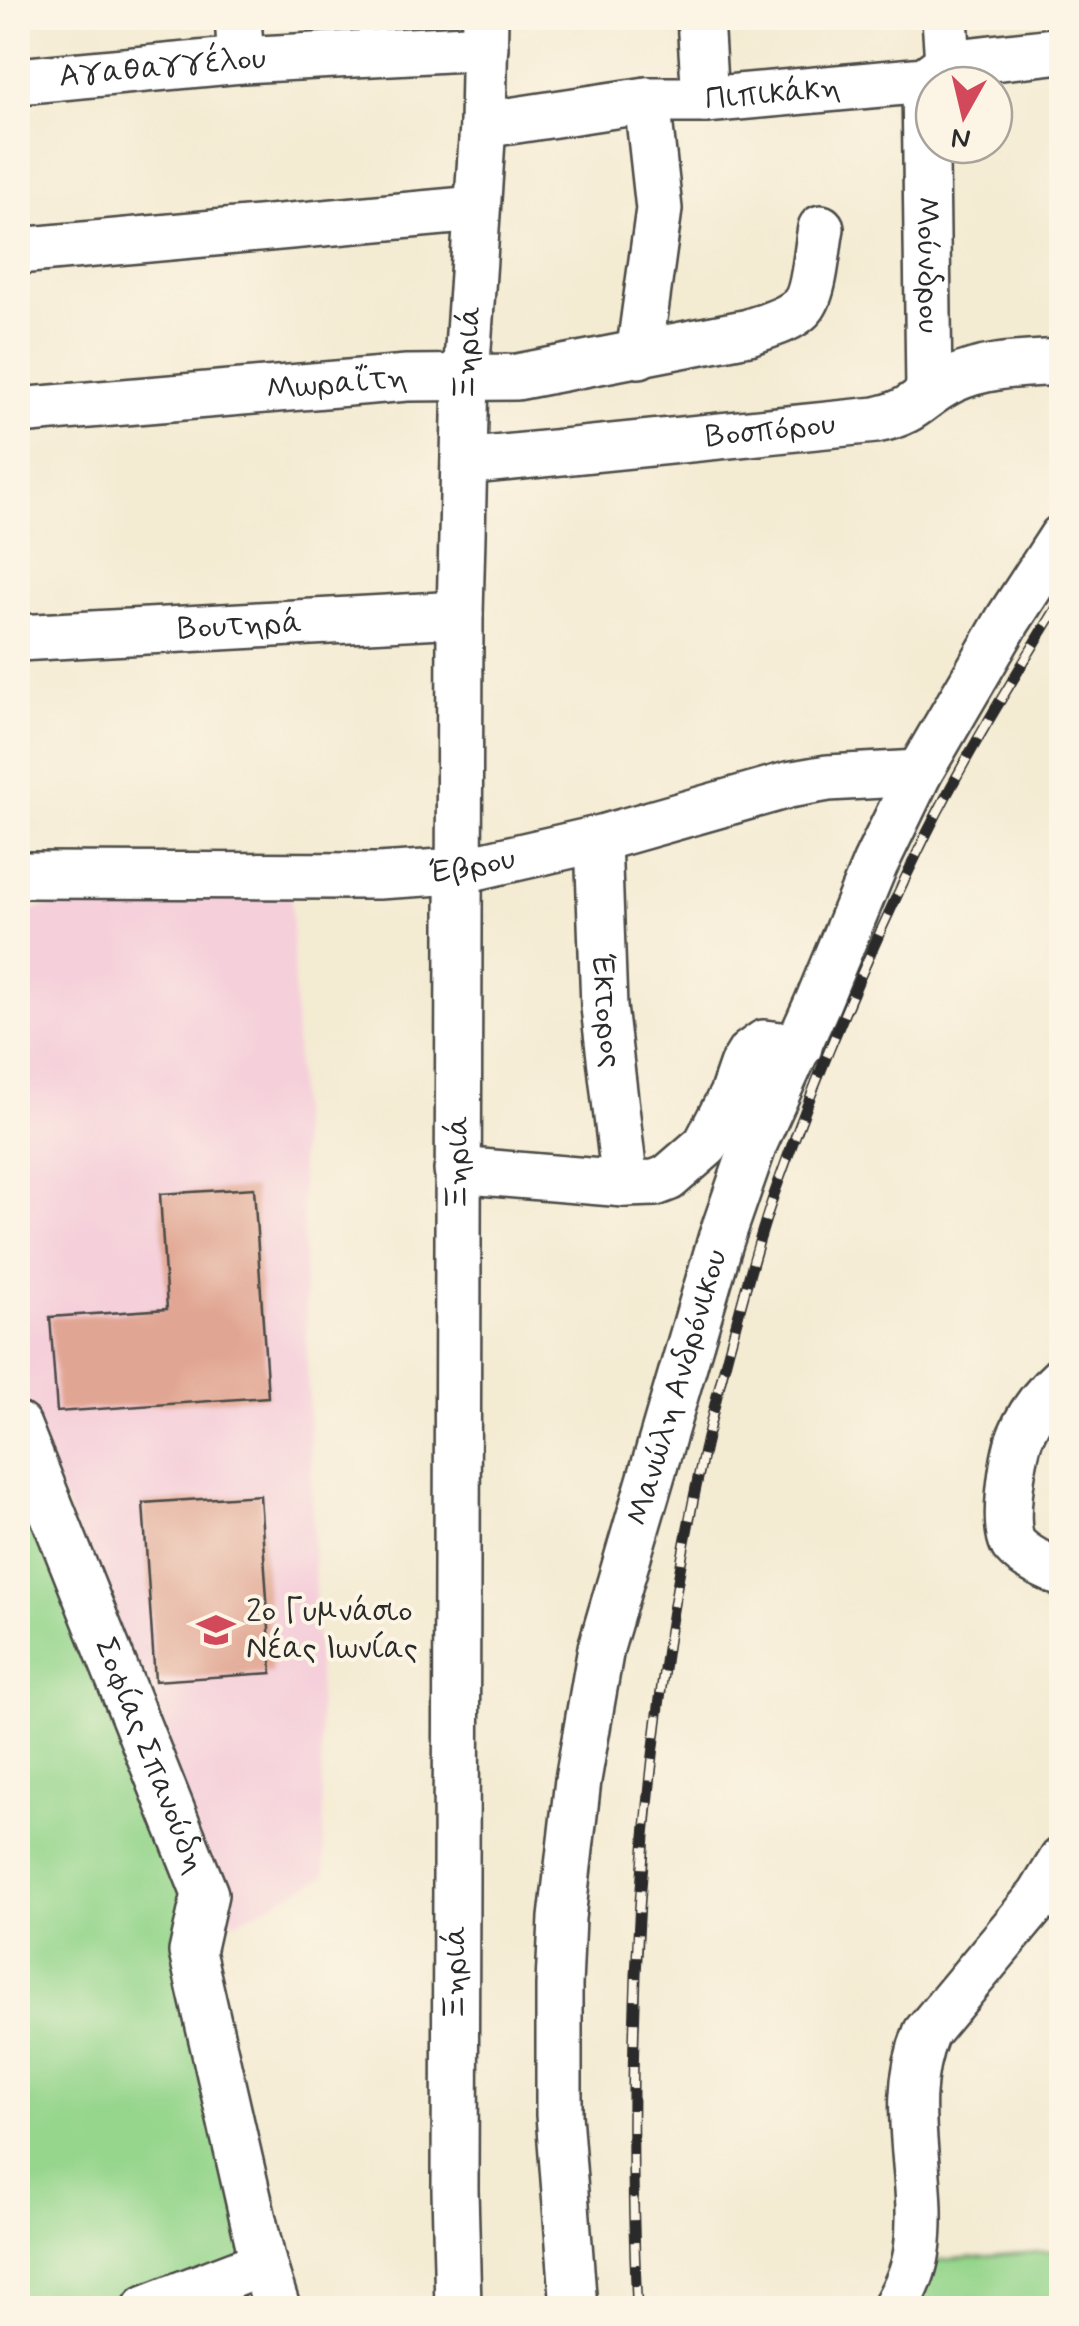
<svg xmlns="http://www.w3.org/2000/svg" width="1079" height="2326" viewBox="0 0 1079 2326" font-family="Mynerve,sans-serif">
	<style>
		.built { fill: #f5cfda }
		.green { fill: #95d58c; stroke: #60805c; stroke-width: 2.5 }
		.building { fill: #e1a693 }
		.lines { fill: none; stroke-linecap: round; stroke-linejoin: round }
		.minor-casing { stroke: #494844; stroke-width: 50 }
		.minor { stroke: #fff; stroke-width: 45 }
		.rail-casing { stroke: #2b2b2b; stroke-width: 11 }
		.rail { stroke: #fcf5e5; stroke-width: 8; stroke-dasharray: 22; stroke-linecap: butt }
		.labels { text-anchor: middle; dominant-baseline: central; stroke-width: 8; stroke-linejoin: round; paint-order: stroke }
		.street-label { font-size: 32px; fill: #2b2b2b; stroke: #fcf5e5 }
		.poi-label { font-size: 32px; fill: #2b2b2b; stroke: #fcf5e5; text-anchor: start }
	</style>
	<rect width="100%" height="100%" fill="#fcf5e5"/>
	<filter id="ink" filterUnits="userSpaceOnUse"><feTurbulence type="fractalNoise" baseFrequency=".01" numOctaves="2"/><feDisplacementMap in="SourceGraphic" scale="20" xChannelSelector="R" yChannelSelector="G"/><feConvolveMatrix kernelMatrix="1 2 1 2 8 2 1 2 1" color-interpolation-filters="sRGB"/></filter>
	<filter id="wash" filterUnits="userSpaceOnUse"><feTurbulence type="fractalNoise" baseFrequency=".0048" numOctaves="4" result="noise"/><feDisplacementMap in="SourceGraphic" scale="40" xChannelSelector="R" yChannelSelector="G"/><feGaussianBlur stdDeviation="2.25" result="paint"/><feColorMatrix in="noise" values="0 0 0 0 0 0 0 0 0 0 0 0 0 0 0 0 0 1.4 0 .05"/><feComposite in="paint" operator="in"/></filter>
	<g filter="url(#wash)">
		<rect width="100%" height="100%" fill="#f4ebd3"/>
		<!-- built -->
		<path class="built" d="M 122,887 L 291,894 L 325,1876 L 234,1923 L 18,1385 L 18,914 Z"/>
		<!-- green -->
		<g class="green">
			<path d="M 18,1453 L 195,1896 L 252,2256 L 131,2308 L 18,2308 Z"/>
			<path d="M 1061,2250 L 1061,2308 L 905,2308 L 930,2261 Z"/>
		</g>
		<g id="blocks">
			<!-- building -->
			<g class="building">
				<path d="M 254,1188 L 268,1397 L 57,1412 L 50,1317 L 167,1309 L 160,1194 Z"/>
				<path d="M 260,1495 L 272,1673 L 155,1681 L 143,1503 Z"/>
			</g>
		</g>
	</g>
	<g filter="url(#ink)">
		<use href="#blocks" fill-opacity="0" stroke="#494844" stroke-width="2.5"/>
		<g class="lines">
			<!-- minor casing -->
			<g class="minor-casing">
				<g id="minor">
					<path d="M 238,18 L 241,60"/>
					<path d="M 700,18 L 705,100"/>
					<path d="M 945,18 L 948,63"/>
					<path id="s1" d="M 925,80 L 929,392"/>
					<path id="s2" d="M 18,81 L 241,60 L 485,47"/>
					<path id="s3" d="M 483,125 L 647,100 L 705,100 L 925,80 L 948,63 L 1062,50"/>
					<path d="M 18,251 L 476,209"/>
					<path d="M 639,355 L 659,209 L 647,100"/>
					<path id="s4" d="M 18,411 L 407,378 L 517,377 L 749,332 C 765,326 788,321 801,308 C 815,295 817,247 821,228"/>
					<path id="s5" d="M 464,462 L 876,420 C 917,412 919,396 952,380 C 985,364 1026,364 1062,362"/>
					<path id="s6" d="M 18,638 L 460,614"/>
					<path id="s7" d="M 598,839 L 604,1007 L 625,1184"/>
					<path id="s8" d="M 18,875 L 378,876 L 458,871 L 598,839 L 788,785 L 828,778 L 919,773"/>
					<path d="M 457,1170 L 625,1184 L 655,1183 L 668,1178 L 706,1145 L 732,1095 L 742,1066 L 750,1053 L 764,1043 L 799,1047"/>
					<path d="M 1062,1379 C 1044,1395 1029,1415 1020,1437 C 1013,1457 1001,1529 1014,1545 C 1025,1558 1046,1567 1062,1574"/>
					<path id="s9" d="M 18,1426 L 205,1894 L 192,1952 L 263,2263 L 146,2308"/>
					<path d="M 263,2263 L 277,2308"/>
					<path id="s10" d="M 458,2308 L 455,2190 L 460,614 L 466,378 L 483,125 L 485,18"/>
					<path id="s11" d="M 574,2308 L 559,2115 L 559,1985 L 562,1918 L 578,1780 L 601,1648 L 721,1239 L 754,1144 L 817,1004 L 875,864 L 919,773 L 1008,620 L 1062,537"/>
					<path d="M 895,2308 C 905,2290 914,2272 917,2250 C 927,2176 896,2106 926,2033 L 1040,1896 L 1062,1860"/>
				</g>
			</g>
			<!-- minor -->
			<use href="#minor" class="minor"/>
			<!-- rail casing -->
			<g class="rail-casing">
				<path id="rail" d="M 637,2308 C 622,1988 645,1664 728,1353 C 743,1299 757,1242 776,1189 C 819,1068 870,949 927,833 C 967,753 1015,676 1062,599"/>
			</g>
			<!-- rail -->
			<use href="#rail" class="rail"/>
		</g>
	</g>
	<!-- icons -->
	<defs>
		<g id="school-bare" transform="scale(3)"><path d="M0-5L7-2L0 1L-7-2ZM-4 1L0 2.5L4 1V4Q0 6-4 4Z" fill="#d1495b" stroke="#fcf5e5" stroke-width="2.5" paint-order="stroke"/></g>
	</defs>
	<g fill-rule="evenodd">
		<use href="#school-bare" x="216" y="1630"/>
	</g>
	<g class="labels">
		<!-- street labels -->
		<g class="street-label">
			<text stroke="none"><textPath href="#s2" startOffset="145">Αγαθαγγέλου</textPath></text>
			<text stroke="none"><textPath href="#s3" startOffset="292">Πιπικάκη</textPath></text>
			<text stroke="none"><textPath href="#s1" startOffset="185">Μούνδρου</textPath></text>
			<text stroke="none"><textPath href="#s10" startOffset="1955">Ξηριά</textPath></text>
			<text stroke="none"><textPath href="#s4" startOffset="320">Μωραΐτη</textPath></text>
			<text stroke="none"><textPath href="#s5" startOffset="308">Βοσπόρου</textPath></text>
			<text stroke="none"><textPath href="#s6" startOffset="222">Βουτηρά</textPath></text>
			<text stroke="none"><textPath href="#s8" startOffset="455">Έβρου</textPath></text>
			<text stroke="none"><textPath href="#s7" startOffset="172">Έκτορος</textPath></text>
			<text stroke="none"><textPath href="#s10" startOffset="1145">Ξηριά</textPath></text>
			<text stroke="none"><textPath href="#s11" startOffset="935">Μανώλη Ανδρόνικου</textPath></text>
			<text stroke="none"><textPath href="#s9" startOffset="355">Σοφίας Σπανούδη</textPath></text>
			<text stroke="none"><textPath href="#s10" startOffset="335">Ξηριά</textPath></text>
		</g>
		<!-- poi labels -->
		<g class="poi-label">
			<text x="246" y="1612">2ο Γυμνάσιο<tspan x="246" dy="37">Νέας Ιωνίας</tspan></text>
		</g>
	</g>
	<!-- margin -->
	<rect width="1079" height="2326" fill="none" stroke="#fcf5e5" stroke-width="60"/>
	<!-- north arrow -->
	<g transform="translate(964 115) rotate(188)"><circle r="48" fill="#fcf5e5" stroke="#a8a49b" stroke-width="2.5"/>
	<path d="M0-8L18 38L0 25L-18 38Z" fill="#d1495b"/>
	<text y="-15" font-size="28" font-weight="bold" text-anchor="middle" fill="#2b2b2b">N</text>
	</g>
</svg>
